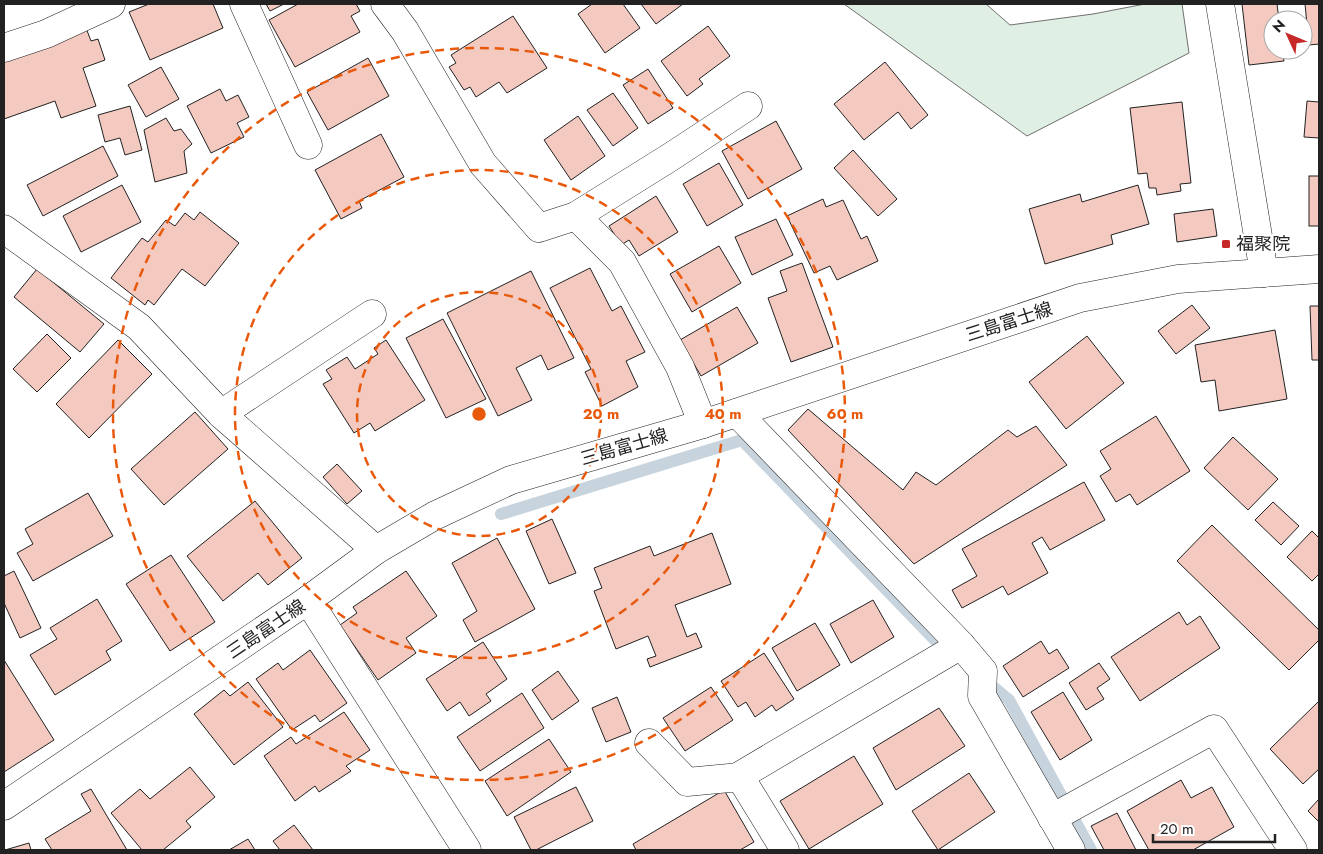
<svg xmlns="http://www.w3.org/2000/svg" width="1323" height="854" viewBox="0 0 1323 854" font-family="Jost,'Noto Sans JP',sans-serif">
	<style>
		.green { fill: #e0efe3; stroke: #6f6f6f }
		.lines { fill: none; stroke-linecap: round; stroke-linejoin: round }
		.stream { stroke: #c7d3dd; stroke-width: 12 }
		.building { fill: #f3c9c0; stroke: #222 }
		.minor-casing { stroke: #222; stroke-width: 29 }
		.major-casing { stroke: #222; stroke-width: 29 }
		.minor { stroke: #fff; stroke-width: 28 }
		.major { stroke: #fff; stroke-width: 28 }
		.ring { fill: none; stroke: #e8590c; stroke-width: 2.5; stroke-dasharray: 9 6 }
		.poi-dot { fill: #c62828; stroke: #fff; stroke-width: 2 }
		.labels { text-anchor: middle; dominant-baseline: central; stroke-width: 4; stroke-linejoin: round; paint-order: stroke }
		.poi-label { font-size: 18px; fill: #222; stroke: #fff; text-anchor: start }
		.street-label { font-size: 18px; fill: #222; stroke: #fff }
		.centre { fill: #e8590c; stroke: #fff; stroke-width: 2.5 }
		.ring-label { font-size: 15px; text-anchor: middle; font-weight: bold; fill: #e8590c; stroke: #fff; stroke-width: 4; stroke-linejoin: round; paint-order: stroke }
	</style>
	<rect width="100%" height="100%" fill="#fff"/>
	<!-- green -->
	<path class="green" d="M 844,4 L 986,4 L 1010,25 L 1093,14 L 1145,4 L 1182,4 L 1189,53 L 1027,136 Z"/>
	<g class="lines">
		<!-- stream -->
		<g class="stream">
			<path d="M 501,514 L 742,440 L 936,641 L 951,653"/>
			<path d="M 984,679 L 1009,700 L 1091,850"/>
		</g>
	</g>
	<!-- building -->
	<g class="building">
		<path d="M 149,4 L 213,4 L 223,28 L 150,60 L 129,12 Z"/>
		<path d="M 266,4 L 284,4 L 270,11 Z"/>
		<path d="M 298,4 L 356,4 L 360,11 L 351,16 L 360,32 L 295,67 L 269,20 Z"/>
		<path d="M 592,4 L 623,4 L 640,28 L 605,53 L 578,14 Z"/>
		<path d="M 641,4 L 683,4 L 656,24 Z"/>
		<path d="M 1242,4 L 1277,4 L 1279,20 L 1273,20 L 1273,50 L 1282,50 L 1284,61 L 1249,65 Z"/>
		<path d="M 1305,4 L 1319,4 L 1319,44 L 1309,45 Z"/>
		<path d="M 513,16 L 547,68 L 507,93 L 499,82 L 476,97 L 470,87 L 464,90 L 449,67 L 456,63 L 451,55 Z"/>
		<path d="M 708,26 L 730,56 L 699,79 L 703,84 L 687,96 L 661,61 Z"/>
		<path d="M 86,28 L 91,41 L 98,39 L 105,60 L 83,68 L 96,106 L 61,118 L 55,101 L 4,119 L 4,57 Z"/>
		<path d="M 368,58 L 389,96 L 328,130 L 307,92 Z"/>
		<path d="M 885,62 L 928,115 L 911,129 L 898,112 L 864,140 L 834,104 Z"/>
		<path d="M 161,67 L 179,99 L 146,117 L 128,85 Z"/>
		<path d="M 648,69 L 673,108 L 648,124 L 623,85 Z"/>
		<path d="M 220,89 L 226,101 L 238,95 L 249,117 L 237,123 L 244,137 L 211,153 L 187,106 Z"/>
		<path d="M 613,93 L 638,128 L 613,146 L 587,110 Z"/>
		<path d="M 1307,101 L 1319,102 L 1319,138 L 1304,137 Z"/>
		<path d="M 1182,102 L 1191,183 L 1180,184 L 1181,191 L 1157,195 L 1156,188 L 1149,188 L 1147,173 L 1138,174 L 1130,108 Z"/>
		<path d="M 130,106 L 142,150 L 125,155 L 120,138 L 105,142 L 98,115 Z"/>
		<path d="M 578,116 L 605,156 L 571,180 L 544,140 Z"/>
		<path d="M 166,118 L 174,131 L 181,129 L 192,144 L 184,151 L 187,173 L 155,182 L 144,130 Z"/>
		<path d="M 776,121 L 802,169 L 748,199 L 722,151 Z"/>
		<path d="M 381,134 L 404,177 L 359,201 L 362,208 L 341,219 L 315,170 Z"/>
		<path d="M 103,146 L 118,176 L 43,216 L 27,185 Z"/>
		<path d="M 853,150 L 897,199 L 878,216 L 834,168 Z"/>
		<path d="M 719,163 L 743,205 L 707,226 L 683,184 Z"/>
		<rect x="1309" y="176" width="10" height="50"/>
		<path d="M 122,185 L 141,222 L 81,252 L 63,216 Z"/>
		<path d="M 1138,185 L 1149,224 L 1111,235 L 1113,244 L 1045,264 L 1029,209 L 1080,194 L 1082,202 Z"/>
		<path d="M 656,196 L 678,232 L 639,256 L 629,240 L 621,245 L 609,226 Z"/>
		<path d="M 823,199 L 826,207 L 843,200 L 861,239 L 867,236 L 878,261 L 837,280 L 830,266 L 814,273 L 787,216 Z"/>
		<path d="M 1213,209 L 1217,236 L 1177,242 L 1174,214 Z"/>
		<path d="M 200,212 L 239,243 L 205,286 L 182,269 L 154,305 L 148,300 L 145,305 L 111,278 L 142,238 L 148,242 L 166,220 L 175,226 L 185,213 L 194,220 Z"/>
		<path d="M 776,219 L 793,255 L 752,275 L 735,237 Z"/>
		<path d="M 719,246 L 741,283 L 692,312 L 670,274 Z"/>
		<path d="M 802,263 L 833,347 L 791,362 L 768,298 L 787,291 L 780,271 Z"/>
		<path d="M 590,268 L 612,311 L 621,306 L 645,352 L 626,361 L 638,387 L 602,406 L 585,372 L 591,369 L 550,288 Z"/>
		<path d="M 37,269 L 104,324 L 80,352 L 14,297 Z"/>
		<path d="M 531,271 L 574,358 L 548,370 L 541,355 L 516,368 L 532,400 L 498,416 L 447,313 Z"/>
		<path d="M 1192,305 L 1210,328 L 1176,354 L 1158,331 Z"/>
		<path d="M 1310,306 L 1319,306 L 1319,360 L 1312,360 Z"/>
		<path d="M 737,307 L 758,343 L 701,376 L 680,340 Z"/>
		<path d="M 443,319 L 486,399 L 446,418 L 406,338 Z"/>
		<path d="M 1275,330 L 1287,399 L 1219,411 L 1215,380 L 1201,382 L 1195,345 Z"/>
		<path d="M 47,334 L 71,358 L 37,392 L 13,369 Z"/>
		<path d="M 1087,336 L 1124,383 L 1066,429 L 1029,382 Z"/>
		<path d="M 118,340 L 152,374 L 89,438 L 56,404 Z"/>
		<path d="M 386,340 L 425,400 L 375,431 L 370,423 L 354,433 L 323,384 L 332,379 L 326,370 L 347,357 L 355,369 L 378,354 L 374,348 Z"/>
		<path d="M 808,409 L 903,490 L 916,472 L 936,485 L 1008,430 L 1017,437 L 1036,426 L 1067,465 L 914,564 L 788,430 Z"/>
		<path d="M 195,412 L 228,449 L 164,505 L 131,469 Z"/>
		<path d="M 1156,416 L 1190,471 L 1137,505 L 1130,494 L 1116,502 L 1100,476 L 1111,469 L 1100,451 Z"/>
		<path d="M 1233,437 L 1278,479 L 1248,510 L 1204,468 Z"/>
		<path d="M 337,464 L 362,491 L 347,504 L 323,477 Z"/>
		<path d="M 1084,482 L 1105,520 L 1050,550 L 1042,537 L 1032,543 L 1048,573 L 1008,595 L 1003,586 L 962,608 L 952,590 L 977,576 L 962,549 Z"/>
		<path d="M 88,493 L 113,536 L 33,581 L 17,553 L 33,544 L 25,529 Z"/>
		<path d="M 255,501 L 302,558 L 268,585 L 258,573 L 223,601 L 187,556 Z"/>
		<path d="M 1273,502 L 1299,526 L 1281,545 L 1255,520 Z"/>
		<path d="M 552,519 L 576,573 L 549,584 L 526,531 Z"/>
		<path d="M 1212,525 L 1319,630 L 1319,640 L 1289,670 L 1177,561 Z"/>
		<path d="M 1312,531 L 1319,538 L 1319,574 L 1312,581 L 1287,557 Z"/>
		<path d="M 712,533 L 731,584 L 675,605 L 687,637 L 696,633 L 702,647 L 650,667 L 647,659 L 656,656 L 648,636 L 616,649 L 594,591 L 602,588 L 594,568 L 650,546 L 654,556 Z"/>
		<path d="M 497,538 L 535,609 L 475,642 L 463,620 L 477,611 L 452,563 Z"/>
		<path d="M 171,555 L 215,622 L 170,651 L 126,584 Z"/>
		<path d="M 14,571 L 41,628 L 20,638 L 4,603 L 4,576 Z"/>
		<path d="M 406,571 L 437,616 L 406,638 L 416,653 L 378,680 L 340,625 L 357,613 L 353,607 Z"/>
		<path d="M 97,599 L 122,641 L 106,651 L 111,660 L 55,695 L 30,655 L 57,639 L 50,628 Z"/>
		<path d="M 873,600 L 894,637 L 851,663 L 830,624 Z"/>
		<path d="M 1179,612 L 1187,625 L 1200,616 L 1220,648 L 1140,701 L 1111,657 Z"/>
		<path d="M 815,623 L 840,665 L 797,691 L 772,648 Z"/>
		<path d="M 1041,641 L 1049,654 L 1057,649 L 1069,668 L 1023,697 L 1003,666 Z"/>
		<path d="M 483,642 L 507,679 L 486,694 L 491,701 L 469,716 L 460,702 L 447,711 L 426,679 Z"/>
		<path d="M 310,650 L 347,703 L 320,722 L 315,715 L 292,730 L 256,679 L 278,663 L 283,670 Z"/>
		<path d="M 764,653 L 794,699 L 776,711 L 772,705 L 755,717 L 746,702 L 738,707 L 721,681 Z"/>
		<path d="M 4,660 L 54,740 L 4,772 Z"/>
		<path d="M 1099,663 L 1110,679 L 1097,688 L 1104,699 L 1086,710 L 1069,683 Z"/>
		<path d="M 558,671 L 579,701 L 552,720 L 532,690 Z"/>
		<path d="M 248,682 L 283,727 L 234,765 L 194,714 L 224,690 L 230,696 Z"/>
		<path d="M 711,687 L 733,720 L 685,751 L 663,718 Z"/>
		<path d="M 1063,692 L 1092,740 L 1060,760 L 1031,712 Z"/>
		<path d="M 522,693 L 544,728 L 480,771 L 457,737 Z"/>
		<path d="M 617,697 L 631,732 L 606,742 L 592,708 Z"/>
		<path d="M 1319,701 L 1319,769 L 1303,784 L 1270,749 Z"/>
		<path d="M 939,708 L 965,746 L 896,790 L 873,748 Z"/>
		<path d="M 344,712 L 370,750 L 346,766 L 351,771 L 319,792 L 315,786 L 295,801 L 264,756 L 291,737 L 296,744 Z"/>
		<path d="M 549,739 L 571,772 L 507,816 L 485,781 Z"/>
		<path d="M 854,756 L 883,804 L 809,849 L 780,801 Z"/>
		<path d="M 190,767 L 215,797 L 186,821 L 191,827 L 163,850 L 142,850 L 111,813 L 140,789 L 150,799 Z"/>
		<path d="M 969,773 L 995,812 L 938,850 L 912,811 Z"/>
		<path d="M 1181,780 L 1191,798 L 1212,787 L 1234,827 L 1193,850 L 1149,850 L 1127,811 Z"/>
		<path d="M 576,787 L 593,821 L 536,850 L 531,850 L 514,817 Z"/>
		<path d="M 91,789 L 127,850 L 52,850 L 45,839 L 91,811 L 81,794 Z"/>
		<path d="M 724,790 L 754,842 L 740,850 L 636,850 L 633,844 Z"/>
		<path d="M 1319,799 L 1319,822 L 1308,811 Z"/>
		<path d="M 1117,813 L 1136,850 L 1104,850 L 1091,826 Z"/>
		<path d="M 294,825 L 313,850 L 280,850 L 273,841 Z"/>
		<path d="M 248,839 L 255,850 L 229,850 Z"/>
		<path d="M 29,843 L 31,850 L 5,850 Z"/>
	</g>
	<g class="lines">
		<!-- minor casing -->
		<g class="minor-casing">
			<g id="minor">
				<path d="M 244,4 L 308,145"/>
				<path d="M 385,4 L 405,31 L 483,164 L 539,228 L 576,216 L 622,262 L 680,367 L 703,424"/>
				<path d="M 1220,4 L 1264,273"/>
				<path d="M 4,48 L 46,34 L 111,4"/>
				<path d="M 576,216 L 669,158 L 748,106"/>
				<path d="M 4,229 L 139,327 L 221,414 L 376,550"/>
				<path d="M 737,413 L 961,645 L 983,671 L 982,696 L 1071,850"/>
				<path d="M 221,414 L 372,314"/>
				<path d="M 308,600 L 467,850"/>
				<path d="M 649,743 L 687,782 L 740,777 L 785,850"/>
				<path d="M 736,778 L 961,645"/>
				<path d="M 1052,818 L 1214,729 L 1293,850"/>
			</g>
		</g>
		<!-- major casing -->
		<g class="major-casing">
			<path id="major" d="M 4,806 L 308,600 L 376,550 L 434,516 L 511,480 L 703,424 L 1080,298 L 1178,279 L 1319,269"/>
		</g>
		<!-- minor -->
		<use href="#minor" class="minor"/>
		<!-- major -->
		<use href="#major" class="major"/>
	</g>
	<!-- distance rings -->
	<g class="ring">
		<circle cx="479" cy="414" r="122"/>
		<circle cx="479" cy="414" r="244"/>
		<circle cx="479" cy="414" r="366"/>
	</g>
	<!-- markers -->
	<rect class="poi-dot" x="1221" y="239" width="10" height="10" rx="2.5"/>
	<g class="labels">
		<!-- poi labels -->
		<g class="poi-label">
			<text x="1236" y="244">福聚院</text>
		</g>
		<!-- street labels -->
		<g class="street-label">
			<text transform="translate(1009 322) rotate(-18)">三島富士線</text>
			<text transform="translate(624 447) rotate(-16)">三島富士線</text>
			<text transform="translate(266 629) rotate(-34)">三島富士線</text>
		</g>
	</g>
	<circle cx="479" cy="414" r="8" class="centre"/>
	<g class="ring-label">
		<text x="601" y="419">20 m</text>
		<text x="723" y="419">40 m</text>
		<text x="845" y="419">60 m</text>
	</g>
	<!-- border -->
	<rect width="1323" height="854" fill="none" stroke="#222222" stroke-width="10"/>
	<!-- north arrow -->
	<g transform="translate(1288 35) rotate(314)"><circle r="24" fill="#ffffff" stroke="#a7a7a7"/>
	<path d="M0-4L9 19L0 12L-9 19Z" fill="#c62828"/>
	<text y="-8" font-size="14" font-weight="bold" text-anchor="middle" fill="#222222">N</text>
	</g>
	<!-- scale -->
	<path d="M1153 834v8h122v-8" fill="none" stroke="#222222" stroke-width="2.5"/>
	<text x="1160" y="834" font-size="15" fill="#222222" stroke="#ffffff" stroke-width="4" paint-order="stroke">20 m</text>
</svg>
